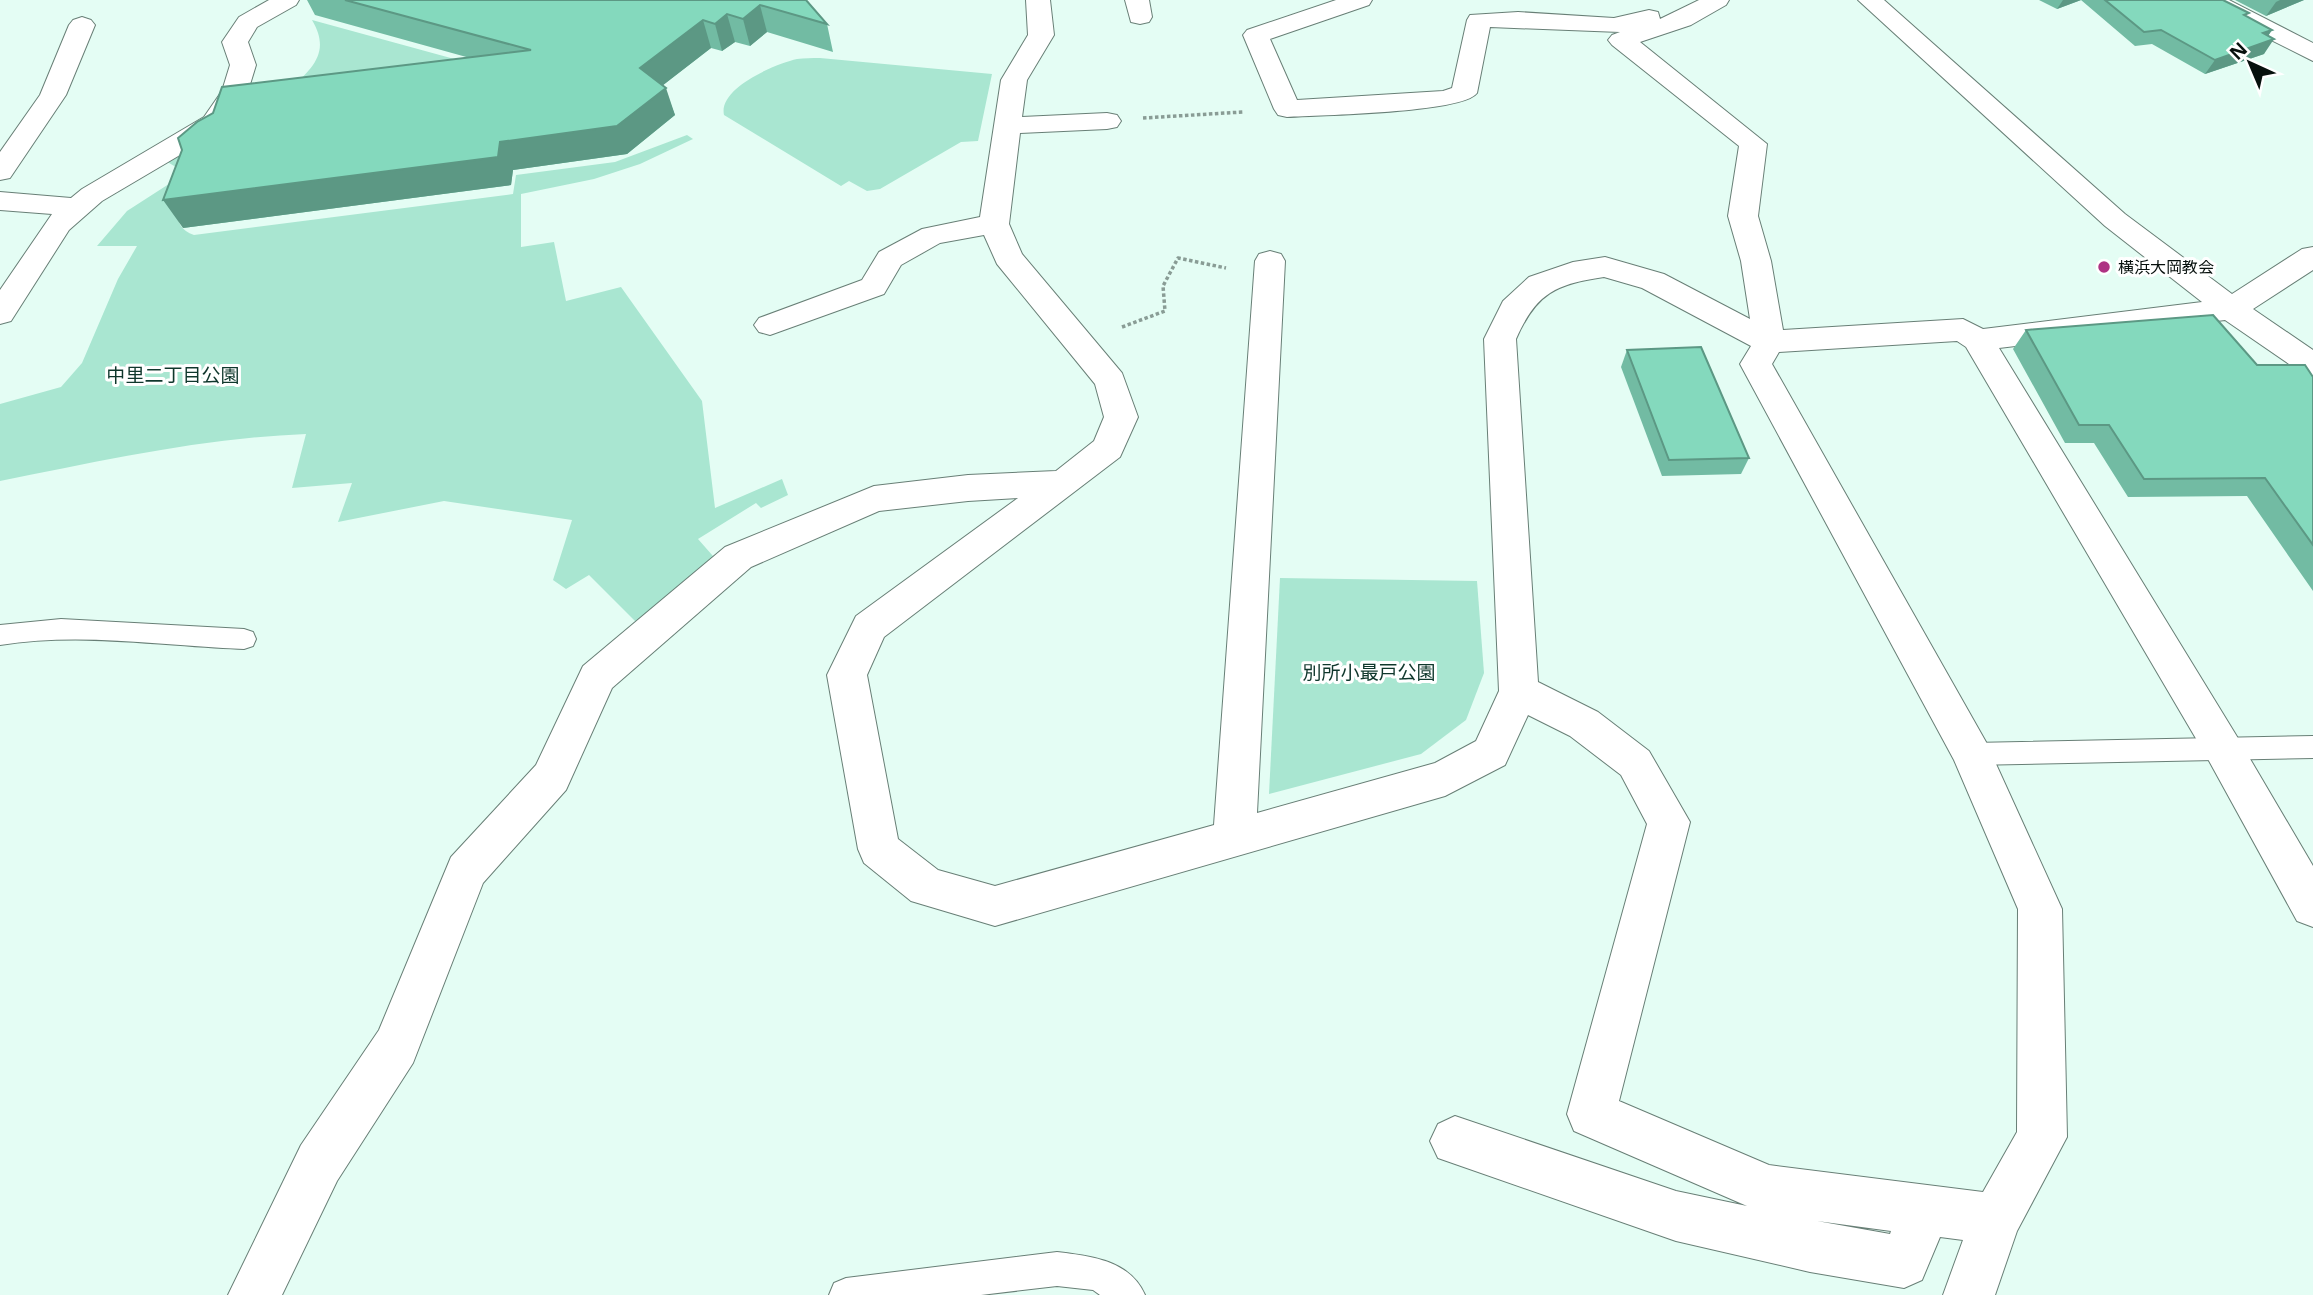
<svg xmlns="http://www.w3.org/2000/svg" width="2313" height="1295" viewBox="0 0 2313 1295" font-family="'Open Sans','Noto Sans JP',sans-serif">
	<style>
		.green { fill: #a9e6d1 }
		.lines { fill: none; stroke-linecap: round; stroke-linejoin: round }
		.service-casing { stroke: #687f76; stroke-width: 2 }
		.minor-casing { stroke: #687f76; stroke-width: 2 }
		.path { stroke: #899c95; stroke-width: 3.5; stroke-dasharray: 3.5 2.5; stroke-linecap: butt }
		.service { fill: #fff; fill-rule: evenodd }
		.minor { fill: #fff; fill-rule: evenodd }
		.wall { fill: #72bba3 }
		.shaded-wall { fill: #5c9884 }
		.building { fill: #84d9bd; stroke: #5c9884; stroke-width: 2 }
		.poi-dot { fill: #ae3283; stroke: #fff; stroke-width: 2.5 }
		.labels { text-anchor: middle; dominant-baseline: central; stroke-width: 6; stroke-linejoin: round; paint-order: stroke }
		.far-poi-label { font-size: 16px; fill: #07100d; stroke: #fff; text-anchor: start }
		.park-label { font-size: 19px; fill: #0f372c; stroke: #fff }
	</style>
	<rect width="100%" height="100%" fill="#e4fdf4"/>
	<!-- green -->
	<g class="green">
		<path d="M 312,20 L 535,81 L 289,90 C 313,68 331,52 312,20 Z"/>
		<path d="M 820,58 L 992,74 L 978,141 L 961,142 L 880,189 L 867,191 L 849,181 L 841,186 L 724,115 C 718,88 775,64 797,59 C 804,58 812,58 820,58 Z"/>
		<path d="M 687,135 L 693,139 L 640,164 L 594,179 L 521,194 L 521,247 L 554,242 L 566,301 L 621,287 L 702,401 L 715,508 L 782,479 L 788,495 L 761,508 L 756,503 L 698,539 L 720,564 L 636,622 L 589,575 L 566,589 L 553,580 L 572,520 L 444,501 L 338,522 L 352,483 L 292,488 L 306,434 C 203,438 101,461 0,481 L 0,404 L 61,387 L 82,363 L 118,279 L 137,246 L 97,246 L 127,211 L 186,173 L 164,160 L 197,142 C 189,167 158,224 194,235 L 513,194 L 516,175 L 615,162 Z"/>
		<path d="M 1280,578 L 1477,581 L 1484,673 L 1466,720 L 1421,754 L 1269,794 Z"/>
	</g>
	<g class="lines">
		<!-- service casing -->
		<g class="service-casing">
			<g id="service">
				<path d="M 61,619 L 244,629 L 253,632 L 256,639 L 253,646 L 244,649 C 162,646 82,632 0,645 L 0,625 Z"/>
				<path d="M 2313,736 L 2313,758 L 1972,765 L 1963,762 L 1959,754 L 1963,746 L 1972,743 Z"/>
				<path d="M 1057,1252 C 1090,1256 1130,1260 1145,1295 L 1100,1295 L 1093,1290 L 1057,1286 L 981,1295 L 829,1295 L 834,1283 L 846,1278 Z"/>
			</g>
		</g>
		<!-- minor casing -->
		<g class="minor-casing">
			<g id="minor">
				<path d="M 269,0 L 299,0 L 296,5 L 257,27 L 248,42 L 256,65 L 248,91 L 224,129 L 102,201 L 69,230 L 11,321 L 0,324 L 0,290 L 52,214 L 0,210 L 0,192 L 71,198 L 82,189 L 204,117 L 222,91 L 230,65 L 222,42 L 239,17 Z"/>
				<path d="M 1026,0 L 1050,0 L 1054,35 L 1027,80 L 1022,117 L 1107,113 L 1117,115 L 1121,121 L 1117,127 L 1107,129 L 1020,133 L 1009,224 L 1022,254 L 1122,373 L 1138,417 L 1120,457 L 884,637 L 867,675 L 898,839 L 938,870 L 995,886 L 1214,825 L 1255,261 L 1259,254 L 1270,251 L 1281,254 L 1285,261 L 1257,813 L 1435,763 L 1476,741 L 1499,691 L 1484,339 L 1503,301 L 1529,277 L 1573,262 L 1605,257 L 1664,274 L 1750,319 L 1741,261 L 1728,216 L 1739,146 L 1612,45 L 1608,40 L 1612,35 L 1620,32 L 1490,27 L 1477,93 C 1463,113 1318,115 1287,117 L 1278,115 L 1274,109 L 1243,35 L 1247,30 L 1336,0 L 1372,0 L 1369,5 L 1270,39 L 1297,100 L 1443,91 L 1452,88 L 1467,20 L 1470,15 L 1518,12 L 1614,18 L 1649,10 L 1658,12 L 1660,19 L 1699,0 L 1729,0 L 1726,5 L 1691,25 L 1640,42 L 1767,144 L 1758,216 L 1771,261 L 1783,330 L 1963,319 L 1983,329 L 2202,302 L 2105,226 L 1858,0 L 1884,0 L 2125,214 L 2232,294 L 2302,249 L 2313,247 L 2313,270 L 2253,309 L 2313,350 L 2313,376 L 2302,373 L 2225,320 L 1999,348 L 2236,735 L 2313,866 L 2313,927 L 2297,921 L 2208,759 L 1966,347 L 1957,341 L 1779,352 L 1772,364 L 1986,742 L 2062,909 L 2067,1137 L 2017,1231 L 1995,1295 L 1943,1295 L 1963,1240 L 1940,1237 L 1922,1280 L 1904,1288 L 1810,1272 L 1676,1241 L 1438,1158 L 1430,1141 L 1438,1124 L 1455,1116 L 1676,1191 L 1747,1206 L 1574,1131 L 1567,1114 L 1647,824 L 1621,775 L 1570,736 L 1528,715 L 1505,765 L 1445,796 L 995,926 L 911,901 L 864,863 L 858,849 L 827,675 L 856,616 L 1018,498 L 968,501 L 879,511 L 751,567 L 612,688 L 566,790 L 483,883 L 413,1063 L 337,1181 L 282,1295 L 228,1295 L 301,1145 L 379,1030 L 451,857 L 536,765 L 583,666 L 725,547 L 874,486 L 968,475 L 1056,471 L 1094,441 L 1104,417 L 1095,384 L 997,264 L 984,235 L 940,243 L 901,265 L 884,294 L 770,335 L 759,332 L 754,325 L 759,318 L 862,280 L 879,252 L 922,229 L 980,217 L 1001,80 L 1028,35 ZM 1604,277 L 1642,288 L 1751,346 L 1740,364 L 1954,760 L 2018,909 L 2017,1132 L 1983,1192 L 1769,1165 L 1619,1101 L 1690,822 L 1649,751 L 1598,712 L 1538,682 L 1516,339 C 1536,293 1556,284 1604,277 ZM 1817,1221 L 1891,1231 L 1890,1234 Z"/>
				<path d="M 1125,0 L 1149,0 L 1152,17 L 1149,22 L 1140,24 L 1131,22 Z"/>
				<path d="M 2198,0 L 2229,0 L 2313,43 L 2313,61 L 2201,5 Z"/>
				<path d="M 82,17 L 91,20 L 95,25 L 66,95 L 10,178 L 0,180 L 0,152 L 40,95 L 69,25 L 73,20 Z"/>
			</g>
		</g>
		<!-- path -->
		<g class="path">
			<path d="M 1143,118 L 1243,112"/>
			<path d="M 1122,327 L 1165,311 L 1163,286 L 1178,258 L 1226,268"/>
		</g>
		<!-- service -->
		<use href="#service" class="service"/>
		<!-- minor -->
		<use href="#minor" class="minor"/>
	</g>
	<!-- wall -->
	<g class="wall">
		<path d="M 307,0 L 806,0 L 827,24 L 833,52 L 767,32 L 750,46 L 735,42 L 722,51 L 711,48 L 663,85 L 675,115 L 627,154 L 513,170 L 511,185 L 183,228 L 470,58 L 315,15 Z"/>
		<path d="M 2039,0 L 2223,0 L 2247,16 L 2272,30 L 2268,36 L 2264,54 L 2205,74 L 2152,44 L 2135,46 L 2081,0 L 2057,9 Z"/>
		<path d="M 2235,0 L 2304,0 L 2266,16 Z"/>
		<path d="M 2026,330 L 2257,365 L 2313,377 L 2313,591 L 2247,496 L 2128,497 L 2094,443 L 2065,443 L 2013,349 Z"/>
		<path d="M 1627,350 L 1749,458 L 1741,474 L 1662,476 L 1621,367 Z"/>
	</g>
	<!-- shaded-wall -->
	<g class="shaded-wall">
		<path d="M 2063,0 L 2081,0 L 2057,9 Z"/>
		<path d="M 2280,0 L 2304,0 L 2266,16 L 2276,2 Z"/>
		<path d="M 760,5 L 767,32 L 750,46 L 743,19 Z"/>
		<path d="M 727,14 L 735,42 L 722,51 L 715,24 Z"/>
		<path d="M 703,20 L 711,48 L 649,96 L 640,68 Z"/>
		<path d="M 2272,30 L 2263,43 L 2274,39 L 2264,54 L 2205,74 L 2215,60 L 2263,33 Z"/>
		<path d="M 666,88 L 675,115 L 627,154 L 513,170 L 511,185 L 183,228 L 163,200 L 500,142 Z"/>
	</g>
	<!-- building -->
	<g class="building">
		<path d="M 345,0 L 806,0 L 827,24 L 760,5 L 743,19 L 727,14 L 715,24 L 703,20 L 640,68 L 666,88 L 617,126 L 500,142 L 498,157 L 163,200 L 182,150 L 178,138 L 197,122 L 213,113 L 222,87 L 531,50 Z"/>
		<path d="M 2105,0 L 2223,0 L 2249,13 L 2244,15 L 2272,30 L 2263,33 L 2274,39 L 2215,60 L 2161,30 L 2144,32 Z"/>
		<path d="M 2213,315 L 2257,365 L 2305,365 L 2313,377 L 2313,545 L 2265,478 L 2144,479 L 2109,425 L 2079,425 L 2026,330 Z"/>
		<path d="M 1701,347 L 1749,458 L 1669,460 L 1627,350 Z"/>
	</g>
	<!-- markers -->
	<circle class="poi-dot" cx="2104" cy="267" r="7"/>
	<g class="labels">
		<!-- far-poi labels -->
		<g class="far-poi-label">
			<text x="2118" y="267">横浜大岡教会</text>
		</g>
		<!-- park labels -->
		<g class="park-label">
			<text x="173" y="375">中里二丁目公園</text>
			<text x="1369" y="672">別所小最戸公園</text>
		</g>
	</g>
	<!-- north arrow -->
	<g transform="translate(2250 63) rotate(316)" stroke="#ffffff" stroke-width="5" paint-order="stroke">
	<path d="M0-5L12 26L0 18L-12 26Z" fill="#07100d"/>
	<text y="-10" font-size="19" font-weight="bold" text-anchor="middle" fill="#07100d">N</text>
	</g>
</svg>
